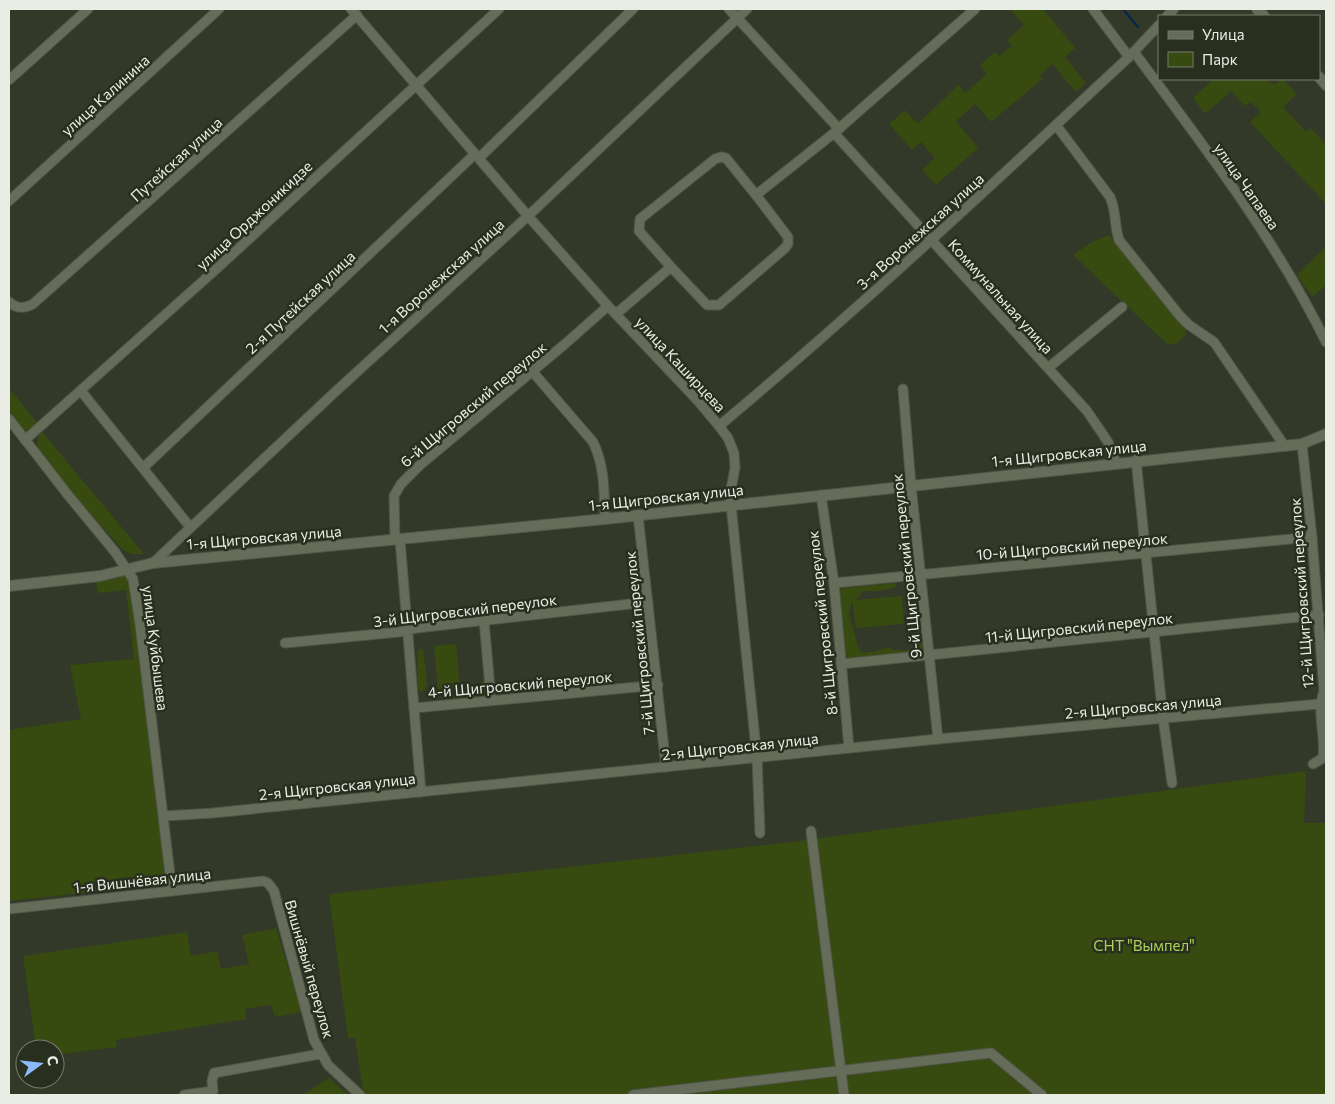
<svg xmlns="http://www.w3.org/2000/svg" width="1335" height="1104" viewBox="0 0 1335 1104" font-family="Commissioner,sans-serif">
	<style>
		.green { fill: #374a10 }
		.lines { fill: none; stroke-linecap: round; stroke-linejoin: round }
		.stream { stroke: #09264c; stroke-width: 2.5 }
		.minor-casing { stroke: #505548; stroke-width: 11 }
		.tertiary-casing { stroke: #505548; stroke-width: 12 }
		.minor { stroke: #656d5a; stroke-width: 9 }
		.tertiary { stroke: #656d5a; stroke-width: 10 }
		.labels { text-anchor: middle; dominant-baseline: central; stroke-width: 5; stroke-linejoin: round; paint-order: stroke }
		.street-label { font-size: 15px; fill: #e9ede3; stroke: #292f1f }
		.park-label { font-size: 15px; fill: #a8d357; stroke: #292f1f }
	</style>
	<rect width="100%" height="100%" fill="#333928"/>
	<!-- green -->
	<g class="green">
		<path d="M 1010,9 L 1043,9 L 1075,48 L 1065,57 L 1086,83 L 1076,92 L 1052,64 L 1040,75 L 1042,79 L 991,122 L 975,104 L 956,121 L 978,148 L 936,185 L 922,170 L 935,158 L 921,142 L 912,150 L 889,124 L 905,110 L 918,124 L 958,85 L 965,93 L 987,74 L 980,65 L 995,52 L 999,56 L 1012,46 L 1007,40 L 1024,25 Z"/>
		<path d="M 1214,79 L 1268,79 L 1274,85 L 1282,79 L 1297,94 L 1283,107 L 1306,132 L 1311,128 L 1326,145 L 1326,204 L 1250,122 L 1261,112 L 1251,102 L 1245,106 L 1231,91 L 1205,114 L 1193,98 Z"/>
		<path d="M 1109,235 L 1185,329 L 1185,336 C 1178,342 1173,348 1165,342 L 1073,255 L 1092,242 Z"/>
		<path d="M 1326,247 L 1326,285 L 1312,297 L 1297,275 Z"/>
		<path d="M 9,388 L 39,425 L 30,431 L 22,429 L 9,412 Z"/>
		<path d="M 42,432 L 144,554 L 132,554 L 123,550 L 81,503 L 38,449 L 38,436 Z"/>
		<path d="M 123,575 L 130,579 L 131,583 L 169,884 L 9,901 L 9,730 L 81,719 L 70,665 L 134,659 L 126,590 L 98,593 L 96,582 L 98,580 Z"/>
		<path d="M 914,579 L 918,580 L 926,650 L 922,655 L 851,660 L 848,658 L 845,650 L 840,590 L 844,588 L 895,583 L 897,586 C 887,591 874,592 862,591 L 858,598 L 854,600 L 902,596 L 904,624 L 856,628 L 852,600 L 849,614 L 858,647 L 860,651 C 873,655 879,648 888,648 C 891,648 893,650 896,650 C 903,651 915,650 919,646 L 910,587 L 910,581 Z"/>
		<path d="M 456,644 L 460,688 L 467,685 L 478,687 L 483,680 L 488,681 L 490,696 L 486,699 L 455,702 L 453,698 L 453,694 L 460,688 L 438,690 L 434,646 Z"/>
		<path d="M 419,649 L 423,649 L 427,682 L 425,690 L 420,692 L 418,688 L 417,653 Z"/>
		<path d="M 1306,771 L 1304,823 L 1326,823 L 1326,1095 L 366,1095 L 363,1091 L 355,1038 L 348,1038 L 329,894 L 800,841 Z"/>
		<path d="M 276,928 L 302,1012 L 275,1017 L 271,1005 L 245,1009 L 246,1019 L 116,1040 L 117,1047 L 55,1055 L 55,1049 L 36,1049 L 23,956 L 187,932 L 191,956 L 217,951 L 221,969 L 249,964 L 242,935 Z"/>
		<path d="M 329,1078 L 348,1095 L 302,1095 Z"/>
	</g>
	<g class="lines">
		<!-- stream -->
		<path class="stream" d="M 1123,9 L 1138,27"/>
		<!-- minor casing -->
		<g class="minor-casing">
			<g id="minor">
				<path d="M 351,9 L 528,216 L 608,306 L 699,402 L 719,426 L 728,438 L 734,453 L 735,468 L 731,489 L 731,505 L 757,758 L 760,833"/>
				<path d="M 729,9 L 839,129"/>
				<path d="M 1093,9 L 1129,57"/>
				<path d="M 1167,16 L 1174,9"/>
				<path d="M 1134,52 C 1203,145 1275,238 1326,342"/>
				<path d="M 9,80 L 88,9"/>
				<path d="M 1056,125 L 1110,197 C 1117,213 1114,225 1119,240 L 1180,316 L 1189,325 L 1214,342 L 1284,445"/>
				<path d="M 834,133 L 1087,411 L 1108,442 L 1116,463"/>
				<path d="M 479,158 L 633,9"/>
				<path d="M 9,201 L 219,9"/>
				<path d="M 671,267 L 707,305 L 719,305 L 784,249 L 788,244 L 788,237 L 756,195 L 834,133 L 975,9"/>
				<path d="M 9,302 C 17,309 24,309 33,304 L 357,15"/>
				<path d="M 616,314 L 671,267 L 639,231 L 640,219 L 715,159 L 721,157 L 726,158 L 756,195"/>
				<path d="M 1048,368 L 1122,307"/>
				<path d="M 532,371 L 593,442 C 605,466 604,493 605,519"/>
				<path d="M 903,389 L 911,485 L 938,739"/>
				<path d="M 81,391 L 190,527"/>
				<path d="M 9,419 L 68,495 L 115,552 L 133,579 L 140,624 L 172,891"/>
				<path d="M 719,426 C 860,308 995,182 1129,57 L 1159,25"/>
				<path d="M 25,440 L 213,272 L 499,9"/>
				<path d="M 1302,444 L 1312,537 L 1324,691 C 1316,714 1326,734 1323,758 L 1313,764"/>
				<path d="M 1136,460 L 1163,718 L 1172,783"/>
				<path d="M 143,468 L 475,154"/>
				<path d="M 821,495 L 834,583 L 849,748"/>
				<path d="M 638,515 L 666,767"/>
				<path d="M 395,540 L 394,496 L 401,484 L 420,465 L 565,344 L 608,306"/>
				<path d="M 400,540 L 421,792"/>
				<path d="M 153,563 L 335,392 L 528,216 L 747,9"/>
				<path d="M 834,583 L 1312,537"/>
				<path d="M 484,620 L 491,700"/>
				<path d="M 285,643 L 399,632 L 417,628 L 648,602"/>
				<path d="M 841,664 L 1319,615"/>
				<path d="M 414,708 L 658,685"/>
				<path d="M 164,816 L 213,813 L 938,739 L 1319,704"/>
				<path d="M 811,831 L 844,1095"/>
				<path d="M 9,909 L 263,881 L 268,883 L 274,891 L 314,1040 L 328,1065 L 360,1095"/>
				<path d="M 184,1095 L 213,1091 L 212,1081 L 214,1073 L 320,1054"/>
				<path d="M 633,1095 L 991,1053 L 1042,1095"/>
			</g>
		</g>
		<!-- tertiary casing -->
		<g class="tertiary-casing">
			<g id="tertiary">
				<path d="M 1257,9 L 1264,16"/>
				<path d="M 1319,77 L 1326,85"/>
				<path d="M 9,586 L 100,576 L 153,563 L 605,519 L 1302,444 L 1326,434"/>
			</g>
		</g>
		<!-- minor -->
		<use href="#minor" class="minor"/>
		<!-- tertiary -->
		<use href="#tertiary" class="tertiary"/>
	</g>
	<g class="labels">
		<!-- street labels -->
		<g class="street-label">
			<text transform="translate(105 95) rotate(-42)">улица Калинина</text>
			<text transform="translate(176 159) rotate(-42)">Путейская улица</text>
			<text transform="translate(1247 186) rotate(55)">улица Чапаева</text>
			<text transform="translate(254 215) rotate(-43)">улица Орджоникидзе</text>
			<text transform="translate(920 231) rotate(-42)">3-я Воронежская улица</text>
			<text transform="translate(441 276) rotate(-42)">1-я Воронежская улица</text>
			<text transform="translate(1001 296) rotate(48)">Коммунальная улица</text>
			<text transform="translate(300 302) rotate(-43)">2-я Путейская улица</text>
			<text transform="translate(681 364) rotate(47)">улица Каширцева</text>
			<text transform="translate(473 404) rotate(-40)">6-й Щигровский переулок</text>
			<text transform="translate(1069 453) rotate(-6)">1-я Щигровская улица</text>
			<text transform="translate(666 497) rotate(-6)">1-я Щигровская улица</text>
			<text transform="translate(264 537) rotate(-5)">1-я Щигровская улица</text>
			<text transform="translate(1072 546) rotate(-5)">10-й Щигровский переулок</text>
			<text transform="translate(906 566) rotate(-96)">9-й Щигровский переулок</text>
			<text transform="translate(1301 593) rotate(-94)">12-й Щигровский переулок</text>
			<text transform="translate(465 610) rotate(-7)">3-й Щигровский переулок</text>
			<text transform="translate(822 623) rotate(-96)">8-й Щигровский переулок</text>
			<text transform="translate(1079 627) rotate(-6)">11-й Щигровский переулок</text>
			<text transform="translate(639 643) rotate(-96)">7-й Щигровский переулок</text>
			<text transform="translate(156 648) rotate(83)">улица Куйбышева</text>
			<text transform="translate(520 684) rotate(-5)">4-й Щигровский переулок</text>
			<text transform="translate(1143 706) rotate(-5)">2-я Щигровская улица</text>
			<text transform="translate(740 746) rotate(-6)">2-я Щигровская улица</text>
			<text transform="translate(337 786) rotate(-6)">2-я Щигровская улица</text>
			<text transform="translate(142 880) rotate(-6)">1-я Вишнёвая улица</text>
			<text transform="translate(310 969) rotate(74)">Вишнёвый переулок</text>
		</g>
		<!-- park labels -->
		<g class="park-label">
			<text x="1144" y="945">СНТ "Вымпел"</text>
		</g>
	</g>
	<!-- border -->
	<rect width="1335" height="1104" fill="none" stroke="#e9ede3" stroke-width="20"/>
	<!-- legend -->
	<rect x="1158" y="15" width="162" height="65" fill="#292f1f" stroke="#767b6d"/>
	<rect x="1168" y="31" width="25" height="8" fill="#656d5a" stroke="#767b6d"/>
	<text x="1202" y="40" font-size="15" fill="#e9ede3">Улица</text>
	<rect x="1168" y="52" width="25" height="15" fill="#374a10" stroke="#767b6d"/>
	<text x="1202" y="65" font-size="15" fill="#e9ede3">Парк</text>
	<!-- north arrow -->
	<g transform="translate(40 1064) rotate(75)"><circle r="24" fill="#292f1f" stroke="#767b6d"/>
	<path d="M0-4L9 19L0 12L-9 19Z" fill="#8abafc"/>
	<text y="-8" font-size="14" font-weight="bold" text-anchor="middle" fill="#e9ede3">С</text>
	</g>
</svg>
